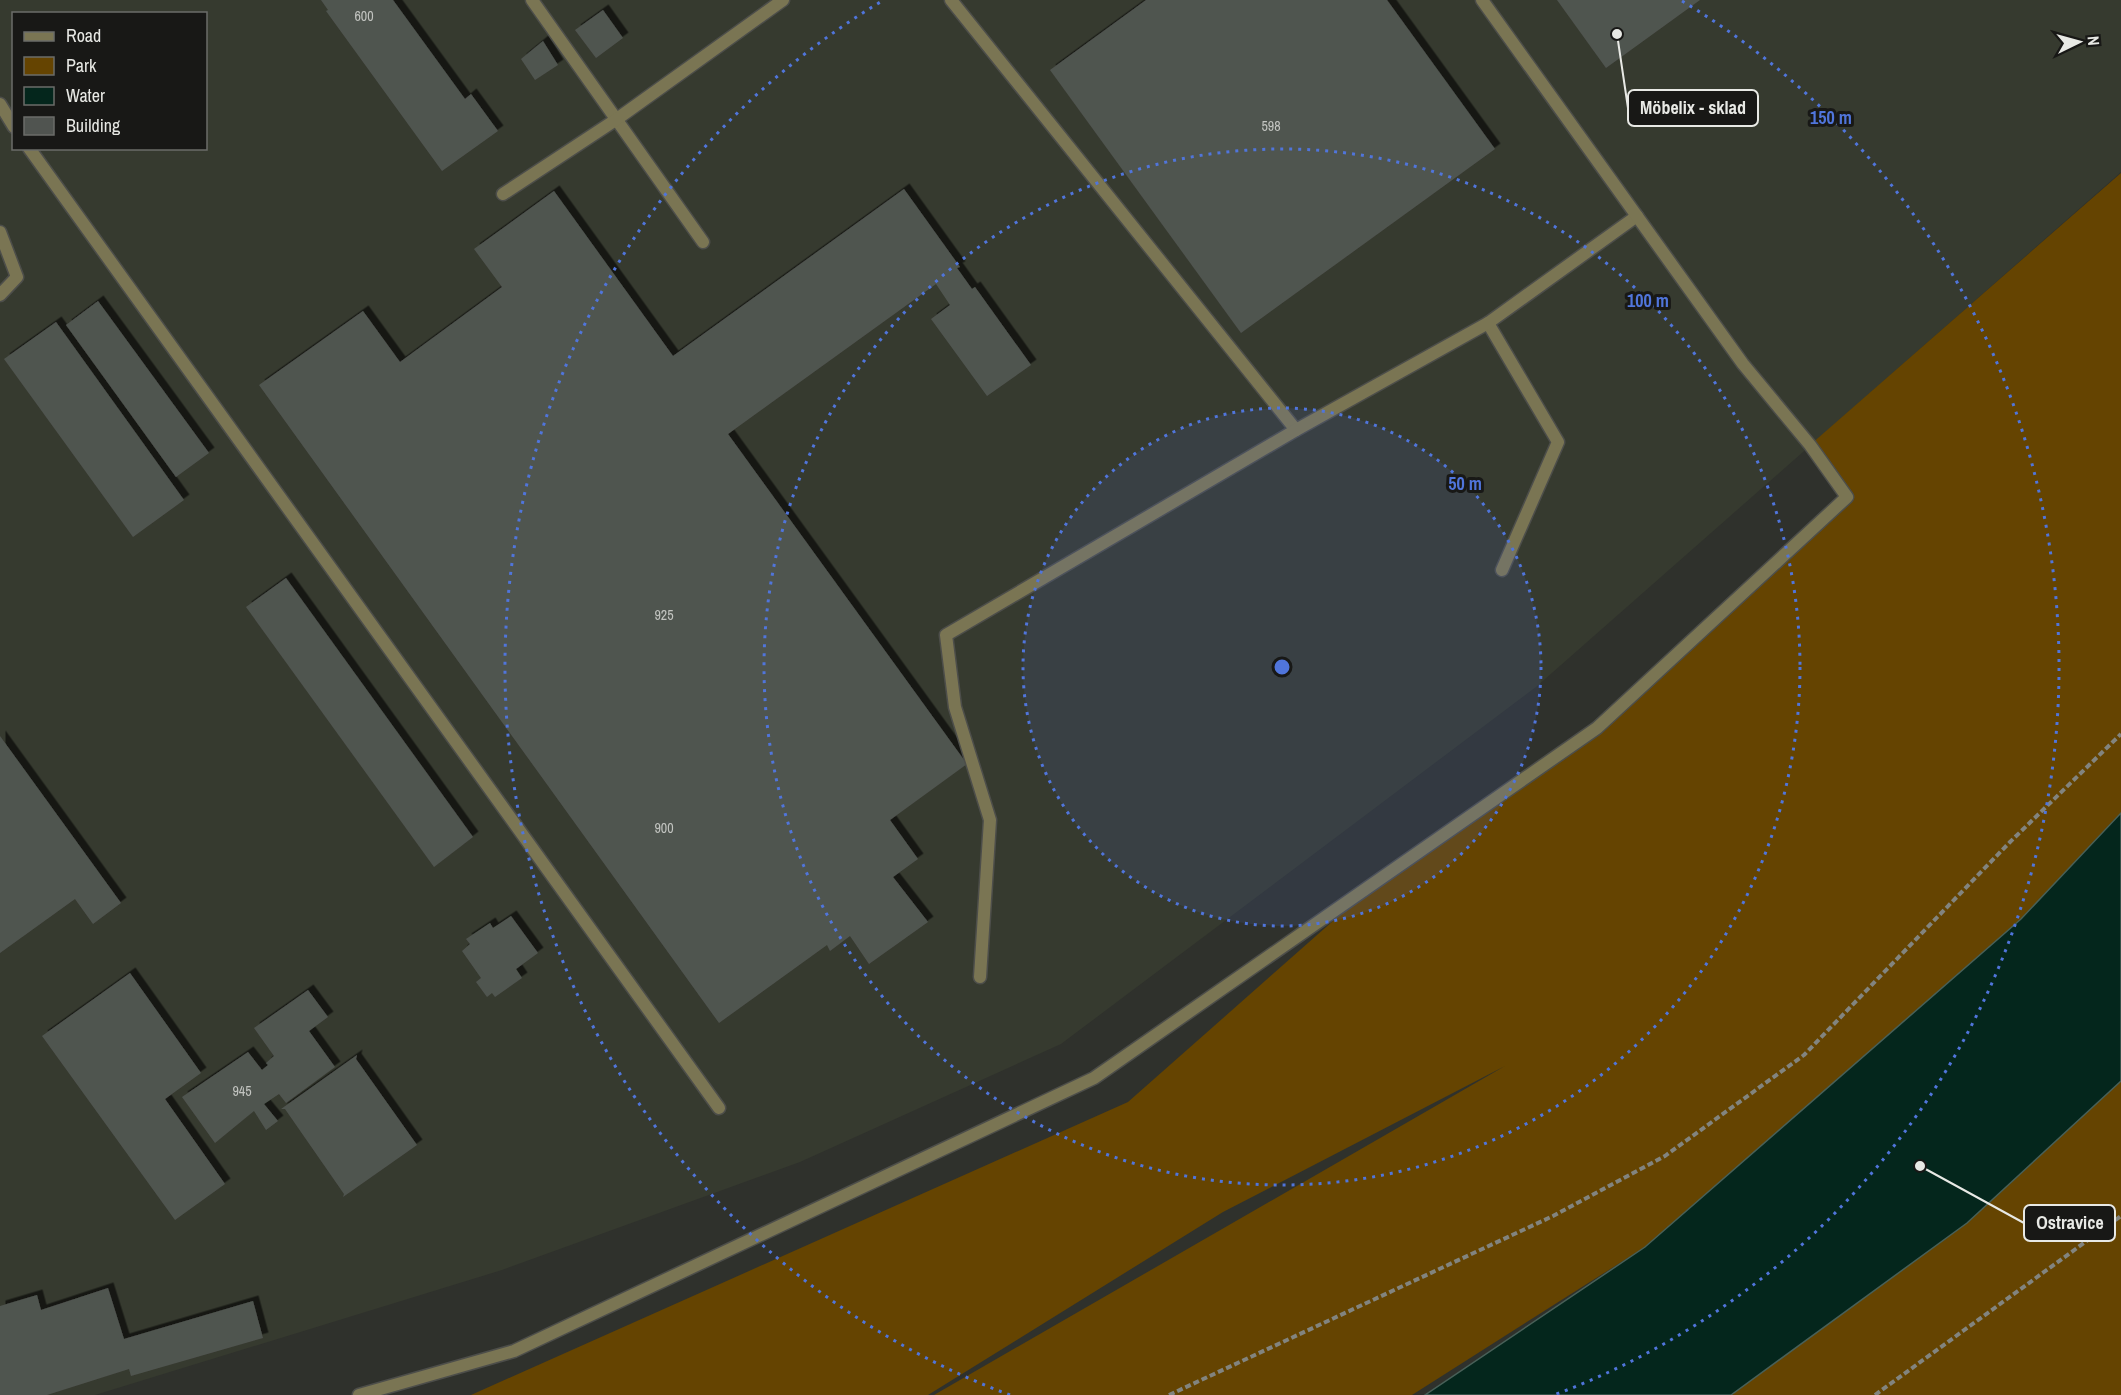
<svg xmlns="http://www.w3.org/2000/svg" width="2121" height="1395" viewBox="0 0 2121 1395" font-family="'Archivo Narrow',sans-serif">
	<style>
		.built { fill: #363a2f; fill-rule: evenodd }
		.green { fill: #654401 }
		.water { fill: #04261c; stroke: #486058; stroke-width: 1.5 }
		.building { fill: #505450; filter: url(#shadow) }
		.lines { fill: none; stroke-linecap: round; stroke-linejoin: round }
		.lane-casing { stroke: #4d4e4a; stroke-width: 15 }
		.street-casing { stroke: #4d4e4a; stroke-width: 15 }
		.path { stroke: #82847f; stroke-width: 4; stroke-dasharray: 6 3; stroke-linecap: butt }
		.lane { stroke: #7a7553; stroke-width: 12 }
		.street { stroke: #7a7553; stroke-width: 12 }
		.ring { fill: none; stroke: #5075db; stroke-width: 3; stroke-dasharray: 3 6 }
		.labels { text-anchor: middle; dominant-baseline: central; stroke-width: 6; stroke-linejoin: round; paint-order: stroke }
		.number-label { font-size: 14px; fill: #c2c4c0 }
		.centre { fill: #5075db; stroke: #181816; stroke-width: 3 }
		.ring-label { font-size: 18px; text-anchor: middle; font-weight: bold; fill: #5075db; stroke: #181816; stroke-width: 6; stroke-linejoin: round; paint-order: stroke }
		.leader { fill: none; stroke: #e8e9e5; stroke-width: 2 }
		.callout-dot { fill: #e8e9e5; stroke: #181816; stroke-width: 2 }
		.callout { fill: #181816; stroke: #e8e9e5; stroke-width: 2 }
		.callout-label { font-size: 18px; text-anchor: middle; font-weight: bold; fill: #e8e9e5 }
	</style>
	<defs>
		<filter id="shadow"><feDropShadow dx="5.5" dy="-5.5" stdDeviation="0" flood-color="#0009"/></filter>
	</defs>
	<rect width="100%" height="100%" fill="#2f312c"/>
	<!-- built -->
	<path class="built" d="M 0,0 L 2121,0 L 2121,172 L 1536,687 L 1061,1044 L 800,1162 L 502,1270 L 95,1395 L 0,1395 ZM 14,14 L 206,14 L 206,148 L 14,148 Z"/>
	<!-- green -->
	<g class="green">
		<path d="M 2121,173 L 2121,813 L 2021,919 L 1645,1247 L 1412,1395 L 934,1395 L 1505,1066 L 1223,1212 L 928,1395 L 471,1395 L 1128,1102 L 1376,883 L 1597,728 L 1847,497 L 1810,445 Z"/>
		<path d="M 2121,1081 L 2121,1395 L 1731,1395 L 1967,1223 Z"/>
	</g>
	<!-- water -->
	<path class="water" d="M 2121,813 L 2121,1081 L 1967,1223 L 1731,1395 L 1425,1395 L 1645,1247 L 2021,919 Z"/>
	<!-- building -->
	<g class="building">
		<path d="M 321,0 L 393,0 L 465,99 L 471,94 L 498,131 L 442,171 L 326,11 L 328,10 Z"/>
		<path d="M 1146,0 L 1387,0 L 1495,149 L 1241,333 L 1050,70 Z"/>
		<path d="M 1557,0 L 1700,0 L 1606,68 Z"/>
		<path d="M 603,10 L 623,38 L 596,58 L 575,30 Z"/>
		<path d="M 543,41 L 558,65 L 535,80 L 521,59 Z"/>
		<path d="M 904,189 L 960,267 L 957,268 L 972,289 L 975,287 L 1031,365 L 987,396 L 931,319 L 950,305 L 936,284 L 728,434 L 967,764 L 890,820 L 918,859 L 893,877 L 928,922 L 869,964 L 850,936 L 830,951 L 827,945 L 719,1023 L 259,385 L 363,311 L 400,362 L 502,287 L 474,249 L 554,191 L 673,356 Z"/>
		<path d="M 98,301 L 209,453 L 176,477 L 66,325 Z"/>
		<path d="M 56,322 L 184,500 L 133,537 L 4,359 Z"/>
		<path d="M 286,578 L 473,837 L 434,867 L 246,607 Z"/>
		<path d="M 0,736 L 121,903 L 93,924 L 75,899 L 0,953 Z"/>
		<path d="M 511,916 L 538,953 L 516,969 L 522,978 L 495,997 L 492,993 L 487,997 L 476,982 L 481,978 L 462,951 L 470,944 L 466,939 L 490,923 L 493,928 Z"/>
		<path d="M 130,973 L 201,1073 L 165,1099 L 225,1184 L 175,1220 L 42,1036 Z"/>
		<path d="M 308,990 L 328,1017 L 309,1031 L 335,1067 L 286,1103 L 279,1094 L 264,1104 L 278,1121 L 266,1130 L 254,1111 L 215,1143 L 182,1097 L 248,1052 L 262,1070 L 268,1065 L 266,1063 L 274,1056 L 254,1028 Z"/>
		<path d="M 357,1055 L 356,1059 L 417,1145 L 343,1197 L 344,1194 L 285,1109 L 281,1109 Z"/>
		<path d="M 108,1288 L 124,1339 L 253,1301 L 263,1338 L 131,1376 L 129,1369 L 47,1395 L 0,1395 L 0,1306 L 37,1295 L 41,1310 Z"/>
	</g>
	<g class="lines">
		<!-- lane casing -->
		<g class="lane-casing">
			<g id="lane">
				<path d="M 532,0 L 703,242"/>
				<path d="M 951,0 L 1296,430"/>
				<path d="M 0,104 L 14,127"/>
				<path d="M 29,148 L 719,1108"/>
				<path d="M 503,194 L 617,119 L 783,0"/>
				<path d="M 0,232 L 17,277 L 0,295"/>
				<path d="M 1488,323 L 1558,442 L 1502,570"/>
				<path d="M 980,977 L 990,820 L 955,707 L 946,635 L 1296,430 L 1488,323 L 1637,216"/>
			</g>
		</g>
		<!-- street casing -->
		<g class="street-casing">
			<path id="street" d="M 359,1395 L 514,1351 L 1094,1078 L 1597,728 L 1847,497 L 1810,445 L 1743,364 L 1482,0"/>
		</g>
		<!-- path -->
		<g class="path">
			<path d="M 1169,1395 L 1553,1216 L 1665,1156 L 1804,1055 L 2010,842 L 2121,734"/>
			<path d="M 1875,1395 L 2121,1216"/>
		</g>
		<!-- lane -->
		<use href="#lane" class="lane"/>
		<!-- street -->
		<use href="#street" class="street"/>
	</g>
	<!-- distance rings -->
	<circle cx="1282" cy="667" r="259" fill="#5075db" fill-opacity=".12"/>
	<g class="ring">
		<circle cx="1282" cy="667" r="259"/>
		<circle cx="1282" cy="667" r="518"/>
		<path d="M1010 1395A777 777 0 0 1 882 1M1682 1A777 777 0 0 1 1554 1395"/>
	</g>
	<g class="labels">
		<!-- number labels -->
		<g class="number-label">
			<text x="364" y="16">600</text>
			<text x="1271" y="126">598</text>
			<text x="664" y="615">925</text>
			<text x="664" y="828">900</text>
			<text x="242" y="1091">945</text>
		</g>
	</g>
	<circle cx="1282" cy="667" r="9" class="centre"/>
	<g class="ring-label">
		<text x="1831" y="124">150 m</text>
		<text x="1648" y="307">100 m</text>
		<text x="1465" y="490">50 m</text>
	</g>
	<!-- callouts -->
	<path class="leader" d="M1617 34L1628 108M1920 1166L2024 1223"/>
	<g class="callout-dot">
		<circle cx="1617" cy="34" r="6"/>
		<circle cx="1920" cy="1166" r="6"/>
	</g>
	<g class="callout">
		<rect x="1628" y="90" width="130" height="36" rx="6"/>
		<rect x="2024" y="1205" width="91" height="36" rx="6"/>
	</g>
	<g class="callout-label">
		<text x="1693" y="114">Möbelix - sklad</text>
		<text x="2070" y="1229">Ostravice</text>
	</g>
	<!-- legend -->
	<rect x="12" y="12" width="195" height="138" fill="#181816" stroke="#6b6c69" stroke-width="1.5"/>
	<rect x="24" y="32" width="30" height="9" fill="#7a7553" stroke="#6b6c69" stroke-width="1.5"/>
	<text x="66" y="42" font-size="18" fill="#e8e9e5">Road</text>
	<rect x="24" y="57" width="30" height="18" fill="#654401" stroke="#6b6c69" stroke-width="1.5"/>
	<text x="66" y="72" font-size="18" fill="#e8e9e5">Park</text>
	<rect x="24" y="87" width="30" height="18" fill="#04261c" stroke="#6b6c69" stroke-width="1.5"/>
	<text x="66" y="102" font-size="18" fill="#e8e9e5">Water</text>
	<rect x="24" y="117" width="30" height="18" fill="#505450" stroke="#6b6c69" stroke-width="1.5"/>
	<text x="66" y="132" font-size="18" fill="#e8e9e5">Building</text>
	<!-- north arrow -->
	<g transform="translate(2079 42) rotate(85)" stroke="#181816" stroke-width="4.5" paint-order="stroke">
	<path d="M0-4.5L10 22L0 15L-10 22Z" fill="#e8e9e5"/>
	<text y="-9" font-size="16" font-weight="bold" text-anchor="middle" fill="#e8e9e5">N</text>
	</g>
</svg>
